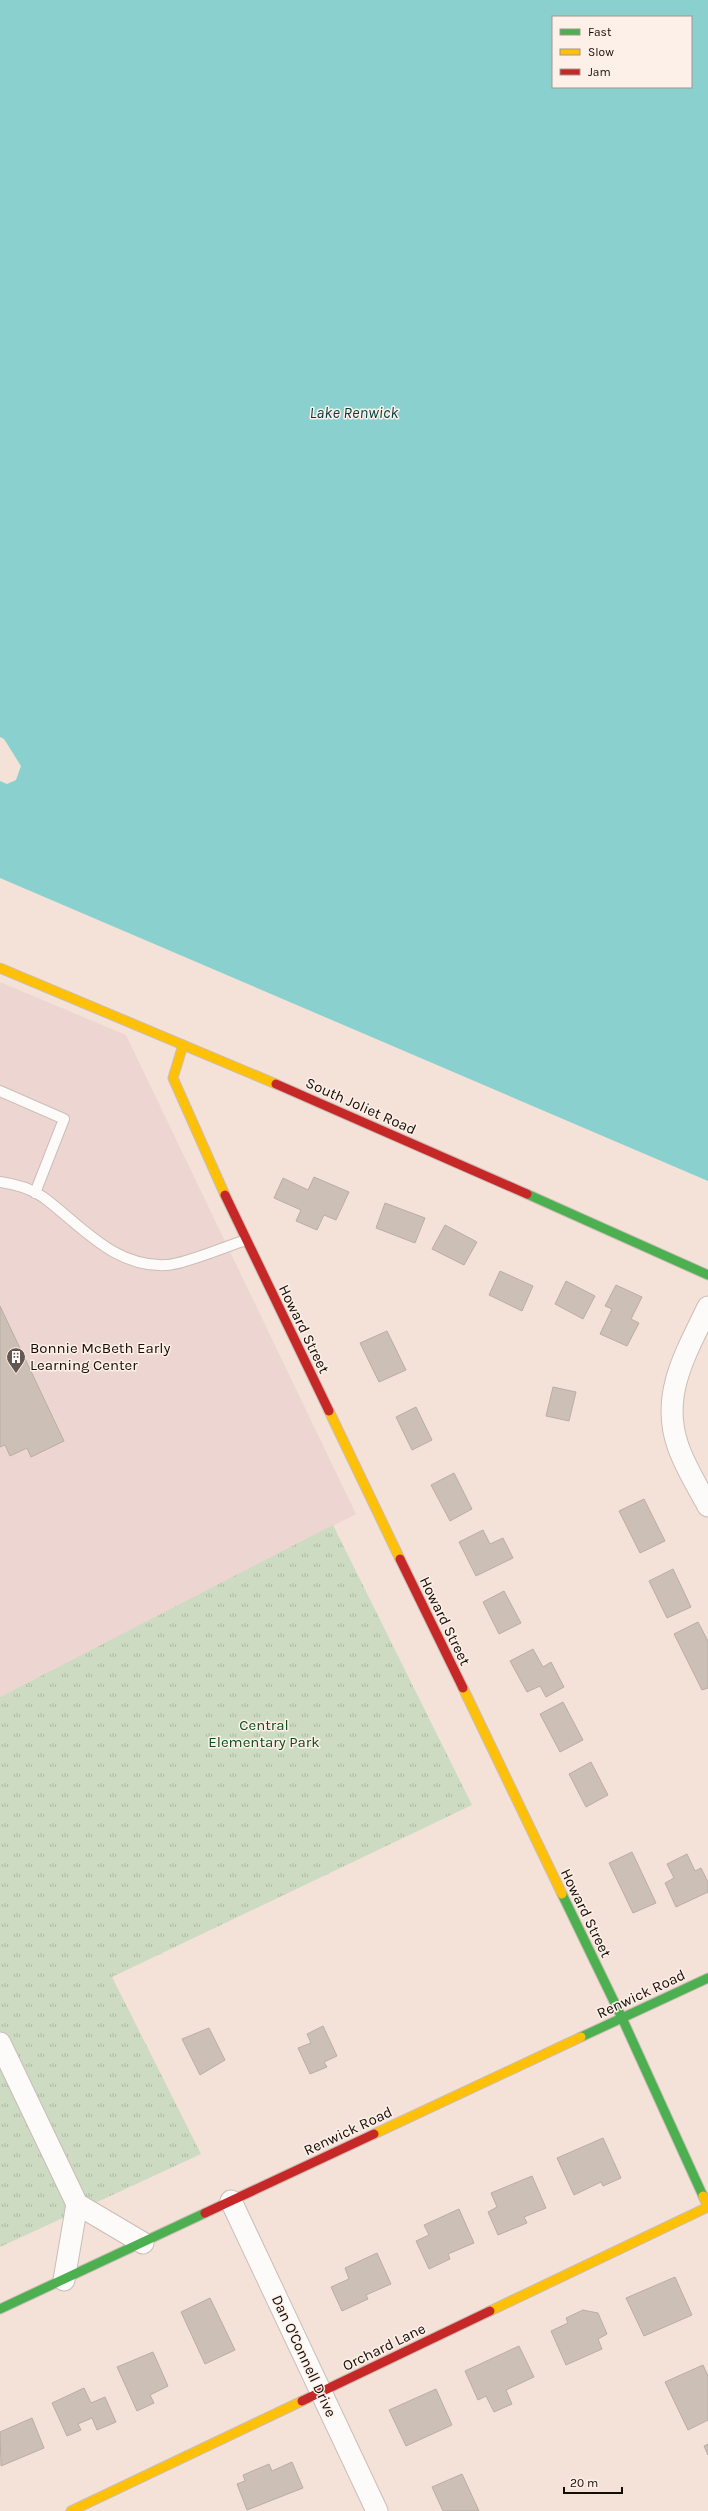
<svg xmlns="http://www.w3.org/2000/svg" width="708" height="2511" viewBox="0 0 708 2511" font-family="Karla,sans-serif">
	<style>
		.education { fill: #edd6d2 }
		.park { fill: url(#park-tufts) }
		.water { fill: #8ad0ce; fill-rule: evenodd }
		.building { fill: #ccbfb6; stroke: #baada4 }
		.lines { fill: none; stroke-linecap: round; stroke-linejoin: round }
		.lane-casing { stroke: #cbbdb5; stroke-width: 12 }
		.street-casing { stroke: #cbbdb5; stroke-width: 23 }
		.fast-casing { stroke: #cbbdb5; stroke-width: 11 }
		.slow-casing { stroke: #cbbdb5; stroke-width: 11 }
		.jam-casing { stroke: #cbbdb5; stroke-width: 11 }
		.lane { stroke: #fdfbf9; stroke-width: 10 }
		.street { stroke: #fdfbf9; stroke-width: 21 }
		.fast { stroke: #4caf50; stroke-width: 9 }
		.slow { stroke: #ffc107; stroke-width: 9 }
		.jam { stroke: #c62828; stroke-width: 9 }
		.labels { text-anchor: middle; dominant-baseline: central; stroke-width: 3; stroke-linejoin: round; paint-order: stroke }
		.street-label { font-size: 15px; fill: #160c06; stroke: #fdf0e9 }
		.poi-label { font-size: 15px; fill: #160c06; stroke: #fdf0e9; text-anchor: start }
		.park-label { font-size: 15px; fill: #0b4c1a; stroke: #fdf0e9 }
		.water-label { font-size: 16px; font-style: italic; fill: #04393a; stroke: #fdf0e9 }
	</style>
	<defs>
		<pattern id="park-tufts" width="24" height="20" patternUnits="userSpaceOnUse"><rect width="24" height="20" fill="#ccdbc1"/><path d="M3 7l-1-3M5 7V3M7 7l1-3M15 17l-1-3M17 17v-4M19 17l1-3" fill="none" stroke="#aebba4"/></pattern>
	</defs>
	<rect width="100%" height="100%" fill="#f4e2d8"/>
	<!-- education -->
	<path class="education" d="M 0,982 L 126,1035 L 356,1514 L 0,1697 Z"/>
	<!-- park -->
	<path class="park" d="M 333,1525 L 472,1805 L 112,1977 L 201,2154 L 0,2247 L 0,1697 Z"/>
	<!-- water -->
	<path class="water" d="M 0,0 L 708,0 L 708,1181 L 0,878 L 0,781 L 7,784 L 16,780 L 21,766 L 4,739 L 0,737 ZM 553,17 L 691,17 L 691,87 L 553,87 Z"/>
	<!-- building -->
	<g class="building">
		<path d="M 314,1177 L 349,1192 L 336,1220 L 324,1215 L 317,1230 L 296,1221 L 301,1210 L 274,1198 L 283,1178 L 308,1190 Z"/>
		<path d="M 385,1203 L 425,1218 L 415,1243 L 376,1228 Z"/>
		<path d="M 445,1225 L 477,1242 L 464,1265 L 432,1249 Z"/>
		<path d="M 500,1271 L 533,1286 L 522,1311 L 489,1295 Z"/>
		<path d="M 566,1281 L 595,1296 L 583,1319 L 555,1304 Z"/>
		<path d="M 616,1285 L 642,1297 L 631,1319 L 639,1323 L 627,1346 L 600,1334 L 612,1309 L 605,1306 Z"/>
		<path d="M 0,1306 L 64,1441 L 31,1457 L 27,1448 L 10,1456 L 5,1445 L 0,1447 Z"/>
		<path d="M 387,1331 L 406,1370 L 379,1382 L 360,1343 Z"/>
		<path d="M 553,1387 L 576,1392 L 569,1421 L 546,1416 Z"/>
		<path d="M 416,1407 L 432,1440 L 412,1450 L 396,1417 Z"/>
		<path d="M 454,1473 L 472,1509 L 450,1521 L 431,1485 Z"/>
		<path d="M 644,1499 L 665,1541 L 640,1553 L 619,1511 Z"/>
		<path d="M 483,1530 L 490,1544 L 503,1538 L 513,1558 L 476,1576 L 459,1542 Z"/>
		<path d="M 673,1569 L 691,1607 L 667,1618 L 649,1581 Z"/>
		<path d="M 504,1591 L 521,1623 L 499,1634 L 483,1602 Z"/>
		<path d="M 698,1622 L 708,1641 L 708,1688 L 702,1690 L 674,1634 Z"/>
		<path d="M 533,1649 L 543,1667 L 551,1662 L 564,1687 L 546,1697 L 540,1686 L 527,1692 L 510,1661 Z"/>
		<path d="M 563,1702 L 583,1740 L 560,1752 L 540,1714 Z"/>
		<path d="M 591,1762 L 608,1795 L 586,1807 L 569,1774 Z"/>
		<path d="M 632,1852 L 656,1903 L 633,1913 L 609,1863 Z"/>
		<path d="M 687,1854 L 695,1871 L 701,1868 L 708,1882 L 708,1892 L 676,1907 L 665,1883 L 674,1878 L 667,1864 Z"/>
		<path d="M 323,2026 L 337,2056 L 324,2062 L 327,2067 L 310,2074 L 298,2048 L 311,2043 L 307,2034 Z"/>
		<path d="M 209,2028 L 225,2060 L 200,2075 L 182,2039 Z"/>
		<path d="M 603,2138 L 621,2178 L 603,2186 L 601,2182 L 574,2195 L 557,2158 Z"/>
		<path d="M 532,2176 L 546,2208 L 524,2217 L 527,2223 L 498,2235 L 488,2212 L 497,2207 L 491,2193 Z"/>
		<path d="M 459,2209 L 474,2243 L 448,2254 L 450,2259 L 429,2269 L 416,2241 L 429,2235 L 424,2225 Z"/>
		<path d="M 377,2253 L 391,2284 L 366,2295 L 368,2299 L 342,2311 L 331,2287 L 349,2279 L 345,2268 Z"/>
		<path d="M 675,2277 L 692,2315 L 644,2336 L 626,2298 Z"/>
		<path d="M 210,2298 L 235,2350 L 205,2364 L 181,2312 Z"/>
		<path d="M 583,2310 L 598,2313 L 607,2334 L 598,2339 L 602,2349 L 566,2365 L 551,2331 L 568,2323 L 566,2318 Z"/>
		<path d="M 519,2346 L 534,2377 L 506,2390 L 512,2404 L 494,2412 L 486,2396 L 478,2400 L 465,2371 Z"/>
		<path d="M 153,2352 L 168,2386 L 150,2395 L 154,2403 L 137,2411 L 117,2367 Z"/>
		<path d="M 703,2365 L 708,2376 L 708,2420 L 688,2430 L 665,2382 Z"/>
		<path d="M 84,2388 L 91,2403 L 105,2397 L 116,2422 L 97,2430 L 92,2418 L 78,2424 L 81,2430 L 67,2436 L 52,2403 Z"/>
		<path d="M 436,2389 L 452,2425 L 406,2446 L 389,2410 Z"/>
		<path d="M 32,2418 L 44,2448 L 1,2466 L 0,2432 Z"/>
		<path d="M 708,2444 L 708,2455 L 704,2446 Z"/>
		<path d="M 292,2462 L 303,2488 L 247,2510 L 237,2484 L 245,2481 L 243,2475 L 269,2464 L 272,2471 Z"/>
		<path d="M 462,2474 L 479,2511 L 443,2511 L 432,2487 Z"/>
	</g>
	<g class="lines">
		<!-- lane casing -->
		<g class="lane-casing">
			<g id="lane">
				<path d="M 0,1091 L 64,1119 L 35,1193"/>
				<path d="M 0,1182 C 15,1184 30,1188 43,1197 C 82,1226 114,1268 167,1265 C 185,1264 227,1246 246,1240"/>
			</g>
		</g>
		<!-- street casing -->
		<g class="street-casing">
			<g id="street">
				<path d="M 708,1307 C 686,1353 660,1395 678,1446 C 685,1467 698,1487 708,1506"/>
				<path d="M 0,2043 L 77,2204 L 143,2243"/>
				<path d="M 231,2201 L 377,2511"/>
				<path d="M 64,2280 L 77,2204"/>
			</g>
		</g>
		<!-- fast casing -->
		<g class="fast-casing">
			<g id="fast">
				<path d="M 527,1194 L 708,1275"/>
				<path d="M 562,1894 L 622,2018 L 703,2196"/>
				<path d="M 581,2037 L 708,1978"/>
				<path d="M 0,2309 L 205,2213"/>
			</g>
		</g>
		<!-- slow casing -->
		<g class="slow-casing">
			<g id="slow">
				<path d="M 0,968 L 276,1084"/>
				<path d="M 183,1045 L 173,1078 L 225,1195"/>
				<path d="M 329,1411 L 400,1559"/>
				<path d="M 463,1688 L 562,1894"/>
				<path d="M 374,2134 L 581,2037"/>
				<path d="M 490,2311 L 708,2207 L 703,2196"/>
				<path d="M 71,2511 L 302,2401"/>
			</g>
		</g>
		<!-- jam casing -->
		<g class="jam-casing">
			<g id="jam">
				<path d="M 276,1084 L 527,1194"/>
				<path d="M 225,1195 L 329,1411"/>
				<path d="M 400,1559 L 463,1688"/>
				<path d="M 205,2213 L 374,2134"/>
				<path d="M 302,2401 L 490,2311"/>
			</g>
		</g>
		<!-- lane -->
		<use href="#lane" class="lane"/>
		<!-- street -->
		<use href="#street" class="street"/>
		<!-- fast -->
		<use href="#fast" class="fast"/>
		<!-- slow -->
		<use href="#slow" class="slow"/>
		<!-- jam -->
		<use href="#jam" class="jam"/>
	</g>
	<!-- icons -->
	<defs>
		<g id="building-pin" transform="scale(1)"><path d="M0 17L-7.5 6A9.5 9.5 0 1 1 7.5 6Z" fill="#645750" stroke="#fdf0e9"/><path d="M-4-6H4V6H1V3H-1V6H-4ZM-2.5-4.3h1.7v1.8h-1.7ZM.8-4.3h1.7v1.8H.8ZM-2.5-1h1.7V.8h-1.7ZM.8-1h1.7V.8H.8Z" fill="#fff"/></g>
	</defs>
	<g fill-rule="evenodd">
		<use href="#building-pin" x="16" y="1357"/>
	</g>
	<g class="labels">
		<!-- street labels -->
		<g class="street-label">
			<text transform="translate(361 1106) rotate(24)">South Joliet Road</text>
			<text transform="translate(304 1329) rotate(64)">Howard Street</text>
			<text transform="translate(445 1621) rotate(64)">Howard Street</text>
			<text transform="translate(586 1913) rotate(64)">Howard Street</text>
			<text transform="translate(641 1994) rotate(-25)">Renwick Road</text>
			<text transform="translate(348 2131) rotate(-25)">Renwick Road</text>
			<text transform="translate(384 2347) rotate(-26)">Orchard Lane</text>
			<text transform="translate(304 2356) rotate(65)">Dan O'Connell Drive</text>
		</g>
		<!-- poi labels -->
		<g class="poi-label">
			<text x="30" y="1348">Bonnie McBeth Early<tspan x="30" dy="17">Learning Center</tspan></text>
		</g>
		<!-- park labels -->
		<g class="park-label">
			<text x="264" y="1725">Central<tspan x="264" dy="17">Elementary Park</tspan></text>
		</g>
		<!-- water labels -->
		<g class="water-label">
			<text x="354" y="412">Lake Renwick</text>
		</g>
	</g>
	<!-- legend -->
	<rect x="552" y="16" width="140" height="72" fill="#fdf0e9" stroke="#a1958e"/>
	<rect x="560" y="29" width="20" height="6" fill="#4caf50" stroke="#a1958e"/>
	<text x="588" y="36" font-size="12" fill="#160c06">Fast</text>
	<rect x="560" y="49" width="20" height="6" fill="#ffc107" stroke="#a1958e"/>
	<text x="588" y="56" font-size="12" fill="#160c06">Slow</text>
	<rect x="560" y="69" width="20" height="6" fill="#c62828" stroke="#a1958e"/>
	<text x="588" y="76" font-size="12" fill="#160c06">Jam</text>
	<!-- scale -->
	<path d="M564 2487v6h58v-6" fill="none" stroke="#160c06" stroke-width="2"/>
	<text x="570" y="2487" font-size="12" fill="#160c06" stroke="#fdf0e9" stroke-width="3" paint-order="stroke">20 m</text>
</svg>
